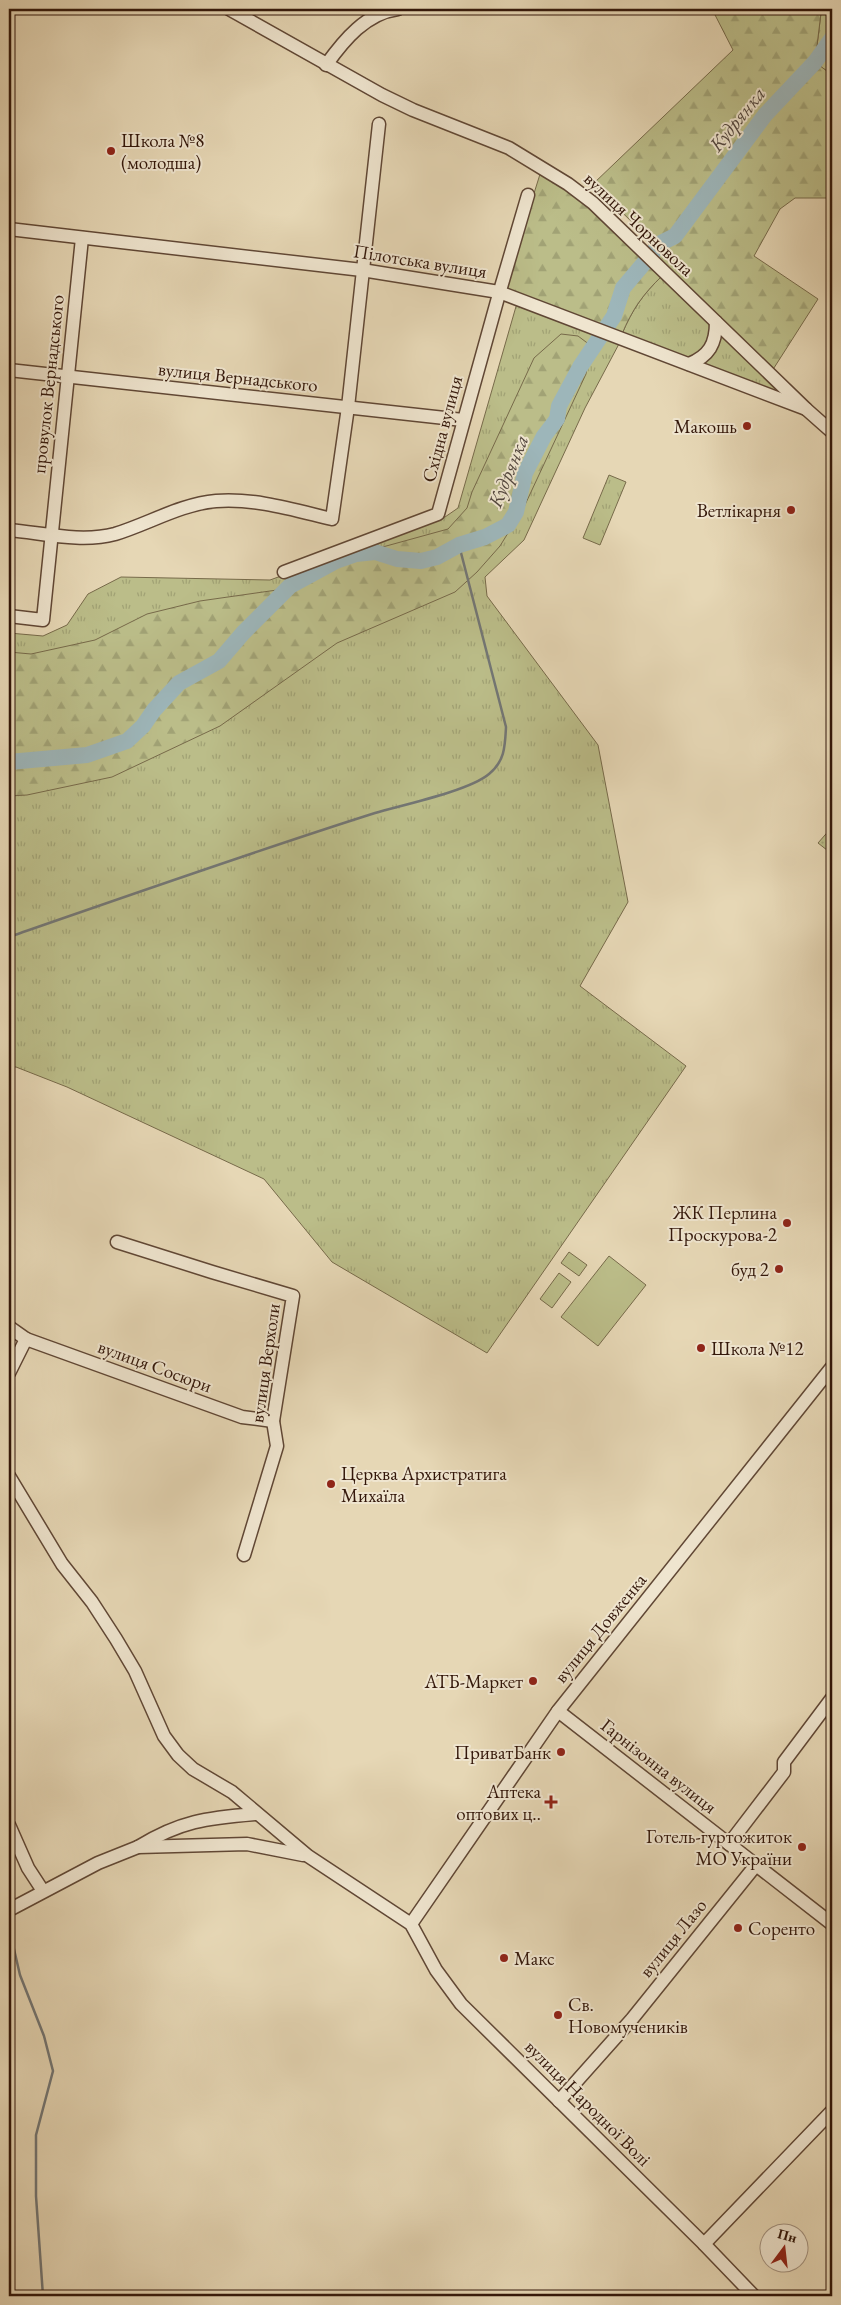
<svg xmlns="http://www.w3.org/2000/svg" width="841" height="2305" viewBox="0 0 841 2305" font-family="'EB Garamond',serif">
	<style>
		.grass { fill: url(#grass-tufts); stroke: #776a4a }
		.forest { fill: url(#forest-firs); stroke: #776a4a }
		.garden { fill: url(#garden-dots); stroke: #776a4a }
		.pitch { fill: #bbbd89; stroke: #776a4a }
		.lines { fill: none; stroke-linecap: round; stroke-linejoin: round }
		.stream { stroke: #737674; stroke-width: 2.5 }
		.river { stroke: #9db6ba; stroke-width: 16 }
		.minor-casing { stroke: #604735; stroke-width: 15 }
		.minor { stroke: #efe5cf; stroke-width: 12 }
		.poi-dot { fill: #8f2418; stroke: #efe5cf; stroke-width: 2 }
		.labels { text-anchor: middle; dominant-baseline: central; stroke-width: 4; stroke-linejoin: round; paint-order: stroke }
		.poi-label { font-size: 19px; fill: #33170a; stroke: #efe5cf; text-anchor: end }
		.street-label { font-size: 19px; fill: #33170a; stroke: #efe5cf }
		.water-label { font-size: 20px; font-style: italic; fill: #53473f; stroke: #efe5cf }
	</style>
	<defs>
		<pattern id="grass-tufts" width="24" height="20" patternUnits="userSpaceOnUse" patternTransform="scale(1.25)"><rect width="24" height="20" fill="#bbbd89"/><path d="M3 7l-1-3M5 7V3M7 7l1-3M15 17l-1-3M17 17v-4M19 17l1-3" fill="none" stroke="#a1a275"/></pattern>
		<pattern id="forest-firs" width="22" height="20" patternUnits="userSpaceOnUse" patternTransform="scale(1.25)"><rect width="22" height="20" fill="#bbbd89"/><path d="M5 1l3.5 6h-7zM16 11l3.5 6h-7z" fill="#a1a275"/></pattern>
		<pattern id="garden-dots" width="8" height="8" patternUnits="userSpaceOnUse" patternTransform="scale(1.25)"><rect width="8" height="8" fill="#bbbd89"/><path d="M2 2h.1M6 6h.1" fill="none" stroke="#a1a275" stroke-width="1.8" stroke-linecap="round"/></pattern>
	</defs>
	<rect width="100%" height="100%" fill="#e6d7b5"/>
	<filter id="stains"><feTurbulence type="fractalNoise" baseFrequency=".004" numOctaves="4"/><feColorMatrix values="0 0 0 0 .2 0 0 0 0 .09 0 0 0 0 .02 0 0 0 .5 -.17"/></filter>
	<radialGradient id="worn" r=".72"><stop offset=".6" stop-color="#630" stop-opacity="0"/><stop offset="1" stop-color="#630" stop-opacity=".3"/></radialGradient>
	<!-- grass -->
	<g class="grass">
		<path d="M 815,9 L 832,9 L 832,75 L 815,62 L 821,13 Z"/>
		<path d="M 662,276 L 711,324 L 708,347 L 689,360 L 622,334 C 632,310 643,294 662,276 Z"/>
		<path d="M 517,303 L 620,342 L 585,408 L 524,540 L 485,577 L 487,596 L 598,745 L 628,902 L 580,986 L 686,1066 L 487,1353 L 332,1262 L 264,1179 L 67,1087 L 16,1067 L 9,1067 L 9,633 L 43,636 L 67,625 L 88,594 L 121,577 L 270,580 L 445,517 L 458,508 Z"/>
		<path d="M 720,332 L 788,398 L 700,364 Z"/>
		<path d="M 609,475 L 626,482 L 600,545 L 583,538 Z"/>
	</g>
	<!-- forest -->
	<g class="forest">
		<path d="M 715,9 L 815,9 L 821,13 L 815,62 L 832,75 L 832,198 L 795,198 L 780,209 L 754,256 L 818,299 L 772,371 L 668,271 L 636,226 L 593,184 L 733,50 L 713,11 Z"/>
		<path d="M 541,171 L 590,206 L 662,276 C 643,294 632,310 622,334 L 504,289 Z"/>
		<path d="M 561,334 L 578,336 L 590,345 L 586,374 L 524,507 L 500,546 L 477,572 L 455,592 L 337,643 L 220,726 L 112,777 L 27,795 L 9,796 L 9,652 L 31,654 L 95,640 L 147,614 L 200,601 L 277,590 L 379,548 L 448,529 L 467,508 L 472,492 L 534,358 Z"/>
	</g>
	<!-- garden -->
	<path class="garden" d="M 832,827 L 832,854 L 818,843 Z"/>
	<!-- pitch -->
	<g class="pitch">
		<path d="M 569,1252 L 587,1265 L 579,1276 L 561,1263 Z"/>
		<path d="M 609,1256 L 646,1285 L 598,1346 L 561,1317 Z"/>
		<path d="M 559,1273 L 571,1282 L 552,1308 L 540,1299 Z"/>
	</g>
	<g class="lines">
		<!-- stream -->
		<g class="stream">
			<path d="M 9,937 C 130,895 252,852 375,813 C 402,805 469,791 489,774 C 505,761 505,746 506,727 L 459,545"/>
			<path d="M 10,1932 L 20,1975 L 44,2036 L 53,2071 L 36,2135 L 36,2196 L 43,2296"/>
		</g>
		<!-- river -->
		<path class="river" d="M 9,762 L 87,755 L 127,741 L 143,726 L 154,710 L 179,683 L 219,661 L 243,633 L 290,586 L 336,561 L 356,554 L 375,552 L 397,559 L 421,561 L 437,557 L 459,545 L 485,537 L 508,525 L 516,512 L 525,473 L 544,436 L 557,419 L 559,406 L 580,367 L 614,316 L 623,288 L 661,243 L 675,236 L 765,115 L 815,62 L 832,38"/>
		<!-- minor casing -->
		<g class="minor-casing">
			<g id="minor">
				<path d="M 229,9 L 382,95 L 413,110 L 509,148 L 568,184 L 593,203 L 806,409 L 832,432"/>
				<path d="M 326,65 C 344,40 366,13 398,9"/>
				<path d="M 9,229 L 362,270 L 499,292 L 806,409"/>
				<path d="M 689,364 C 709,356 716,344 716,322"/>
				<path d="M 9,370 L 463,420"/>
				<path d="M 9,530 C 43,533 81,543 115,534 C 148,524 181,504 216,501 C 256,498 294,510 332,519 L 348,407 L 379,124"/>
				<path d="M 284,572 L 438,514 L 499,294 L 528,195"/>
				<path d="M 9,616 L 43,620 L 82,238"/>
				<path d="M 117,1242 L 212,1272 L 293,1296 L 273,1421 L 277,1446 L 244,1555"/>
				<path d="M 9,1327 L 26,1339 L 9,1373"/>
				<path d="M 26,1339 L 242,1417 L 273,1421"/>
				<path d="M 9,1476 L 62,1564 L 92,1602 L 116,1639 L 135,1671 L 164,1736 L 178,1755 L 193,1769 L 232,1792 L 308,1856 L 411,1924 L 436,1970 L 461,2004 L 704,2244 L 754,2296"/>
				<path d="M 558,1711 L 832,1924"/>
				<path d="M 9,1825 L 28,1868 L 43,1891"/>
				<path d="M 729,1844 L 784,1772 L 784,1762 L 832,1698"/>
				<path d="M 138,1847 C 180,1821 207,1818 255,1814"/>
				<path d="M 9,1910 L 98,1863 L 138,1847 L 247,1844 L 303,1855"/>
				<path d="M 411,1924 L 558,1711 L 832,1367"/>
				<path d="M 559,2101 L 632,2019 L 756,1865"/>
				<path d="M 704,2244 L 832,2111"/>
			</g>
		</g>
		<!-- minor -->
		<use href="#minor" class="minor"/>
	</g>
	<!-- markers -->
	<g class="poi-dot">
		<circle cx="111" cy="151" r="5"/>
		<circle cx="747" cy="426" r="5"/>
		<circle cx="791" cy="510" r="5"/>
		<circle cx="787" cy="1223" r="5"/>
		<circle cx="779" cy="1269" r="5"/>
		<circle cx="701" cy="1348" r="5"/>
		<circle cx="331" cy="1484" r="5"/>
		<circle cx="533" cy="1681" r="5"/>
		<circle cx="561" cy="1752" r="5"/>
		<path d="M548.5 1794.5h5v5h5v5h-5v5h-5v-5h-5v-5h5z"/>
		<circle cx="802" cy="1847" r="5"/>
		<circle cx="738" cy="1928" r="5"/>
		<circle cx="504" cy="1958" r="5"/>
		<circle cx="558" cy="2015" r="5"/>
	</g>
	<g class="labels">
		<!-- poi labels -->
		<g class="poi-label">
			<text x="121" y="140" text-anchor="start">Школа №8<tspan x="121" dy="22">(молодша)</tspan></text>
			<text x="737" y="426">Макошь</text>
			<text x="781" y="510">Ветлікарня</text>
			<text x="777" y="1212">ЖК Перлина<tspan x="777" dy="22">Проскурова-2</tspan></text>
			<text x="769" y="1269">буд 2</text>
			<text x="711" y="1348" text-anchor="start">Школа №12</text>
			<text x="341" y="1473" text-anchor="start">Церква Архистратига<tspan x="341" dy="22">Михаїла</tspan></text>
			<text x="523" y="1681">АТБ-Маркет</text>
			<text x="551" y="1752">ПриватБанк</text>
			<text x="541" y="1791">Аптека<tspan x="541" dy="22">оптових ц‥</tspan></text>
			<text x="792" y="1836">Готель-гуртожиток<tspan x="792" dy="22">МО України</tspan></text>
			<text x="748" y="1928" text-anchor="start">Соренто</text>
			<text x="514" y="1958" text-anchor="start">Макс</text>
			<text x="568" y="2004" text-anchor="start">Св.<tspan x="568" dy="22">Новомучеників</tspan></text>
		</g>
		<!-- street labels -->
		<g class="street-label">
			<text transform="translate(639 224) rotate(43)">вулиця Чорновола</text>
			<text transform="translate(420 261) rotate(9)">Пілотська вулиця</text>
			<text transform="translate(238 377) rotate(6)">вулиця Вернадського</text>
			<text transform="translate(48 384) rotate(-84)">провулок Вернадського</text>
			<text transform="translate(442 429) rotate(-75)">Східна вулиця</text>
			<text transform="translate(265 1363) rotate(-82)">вулиця Верхоли</text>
			<text transform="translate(155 1366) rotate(20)">вулиця Сосюри</text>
			<text transform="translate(600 1628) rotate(-51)">вулиця Довженка</text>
			<text transform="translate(659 1766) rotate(38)">Гарнізонна вулиця</text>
			<text transform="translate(673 1938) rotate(-51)">вулиця Лазо</text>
			<text transform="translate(588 2103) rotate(45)">вулиця Народної Волі</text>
		</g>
		<!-- water labels -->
		<g class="water-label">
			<text transform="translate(737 119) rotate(-51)">Кудрянка</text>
			<text transform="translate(508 471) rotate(-68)">Кудрянка</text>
		</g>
	</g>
	<!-- margin -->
	<rect width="841" height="2305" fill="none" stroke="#e6d7b5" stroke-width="30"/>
	<rect x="10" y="10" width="821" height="2285" fill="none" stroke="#33170a" stroke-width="2.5"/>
	<rect x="15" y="15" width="811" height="2275" fill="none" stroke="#33170a"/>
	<!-- north arrow -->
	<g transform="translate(784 2248) rotate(15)"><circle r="24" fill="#efe5cf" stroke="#a49380"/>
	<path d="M0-4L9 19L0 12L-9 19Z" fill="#8f2418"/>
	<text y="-8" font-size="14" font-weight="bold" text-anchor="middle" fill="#33170a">Пн</text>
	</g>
	<rect width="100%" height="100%" filter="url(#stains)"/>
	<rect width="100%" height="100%" fill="url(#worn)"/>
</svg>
